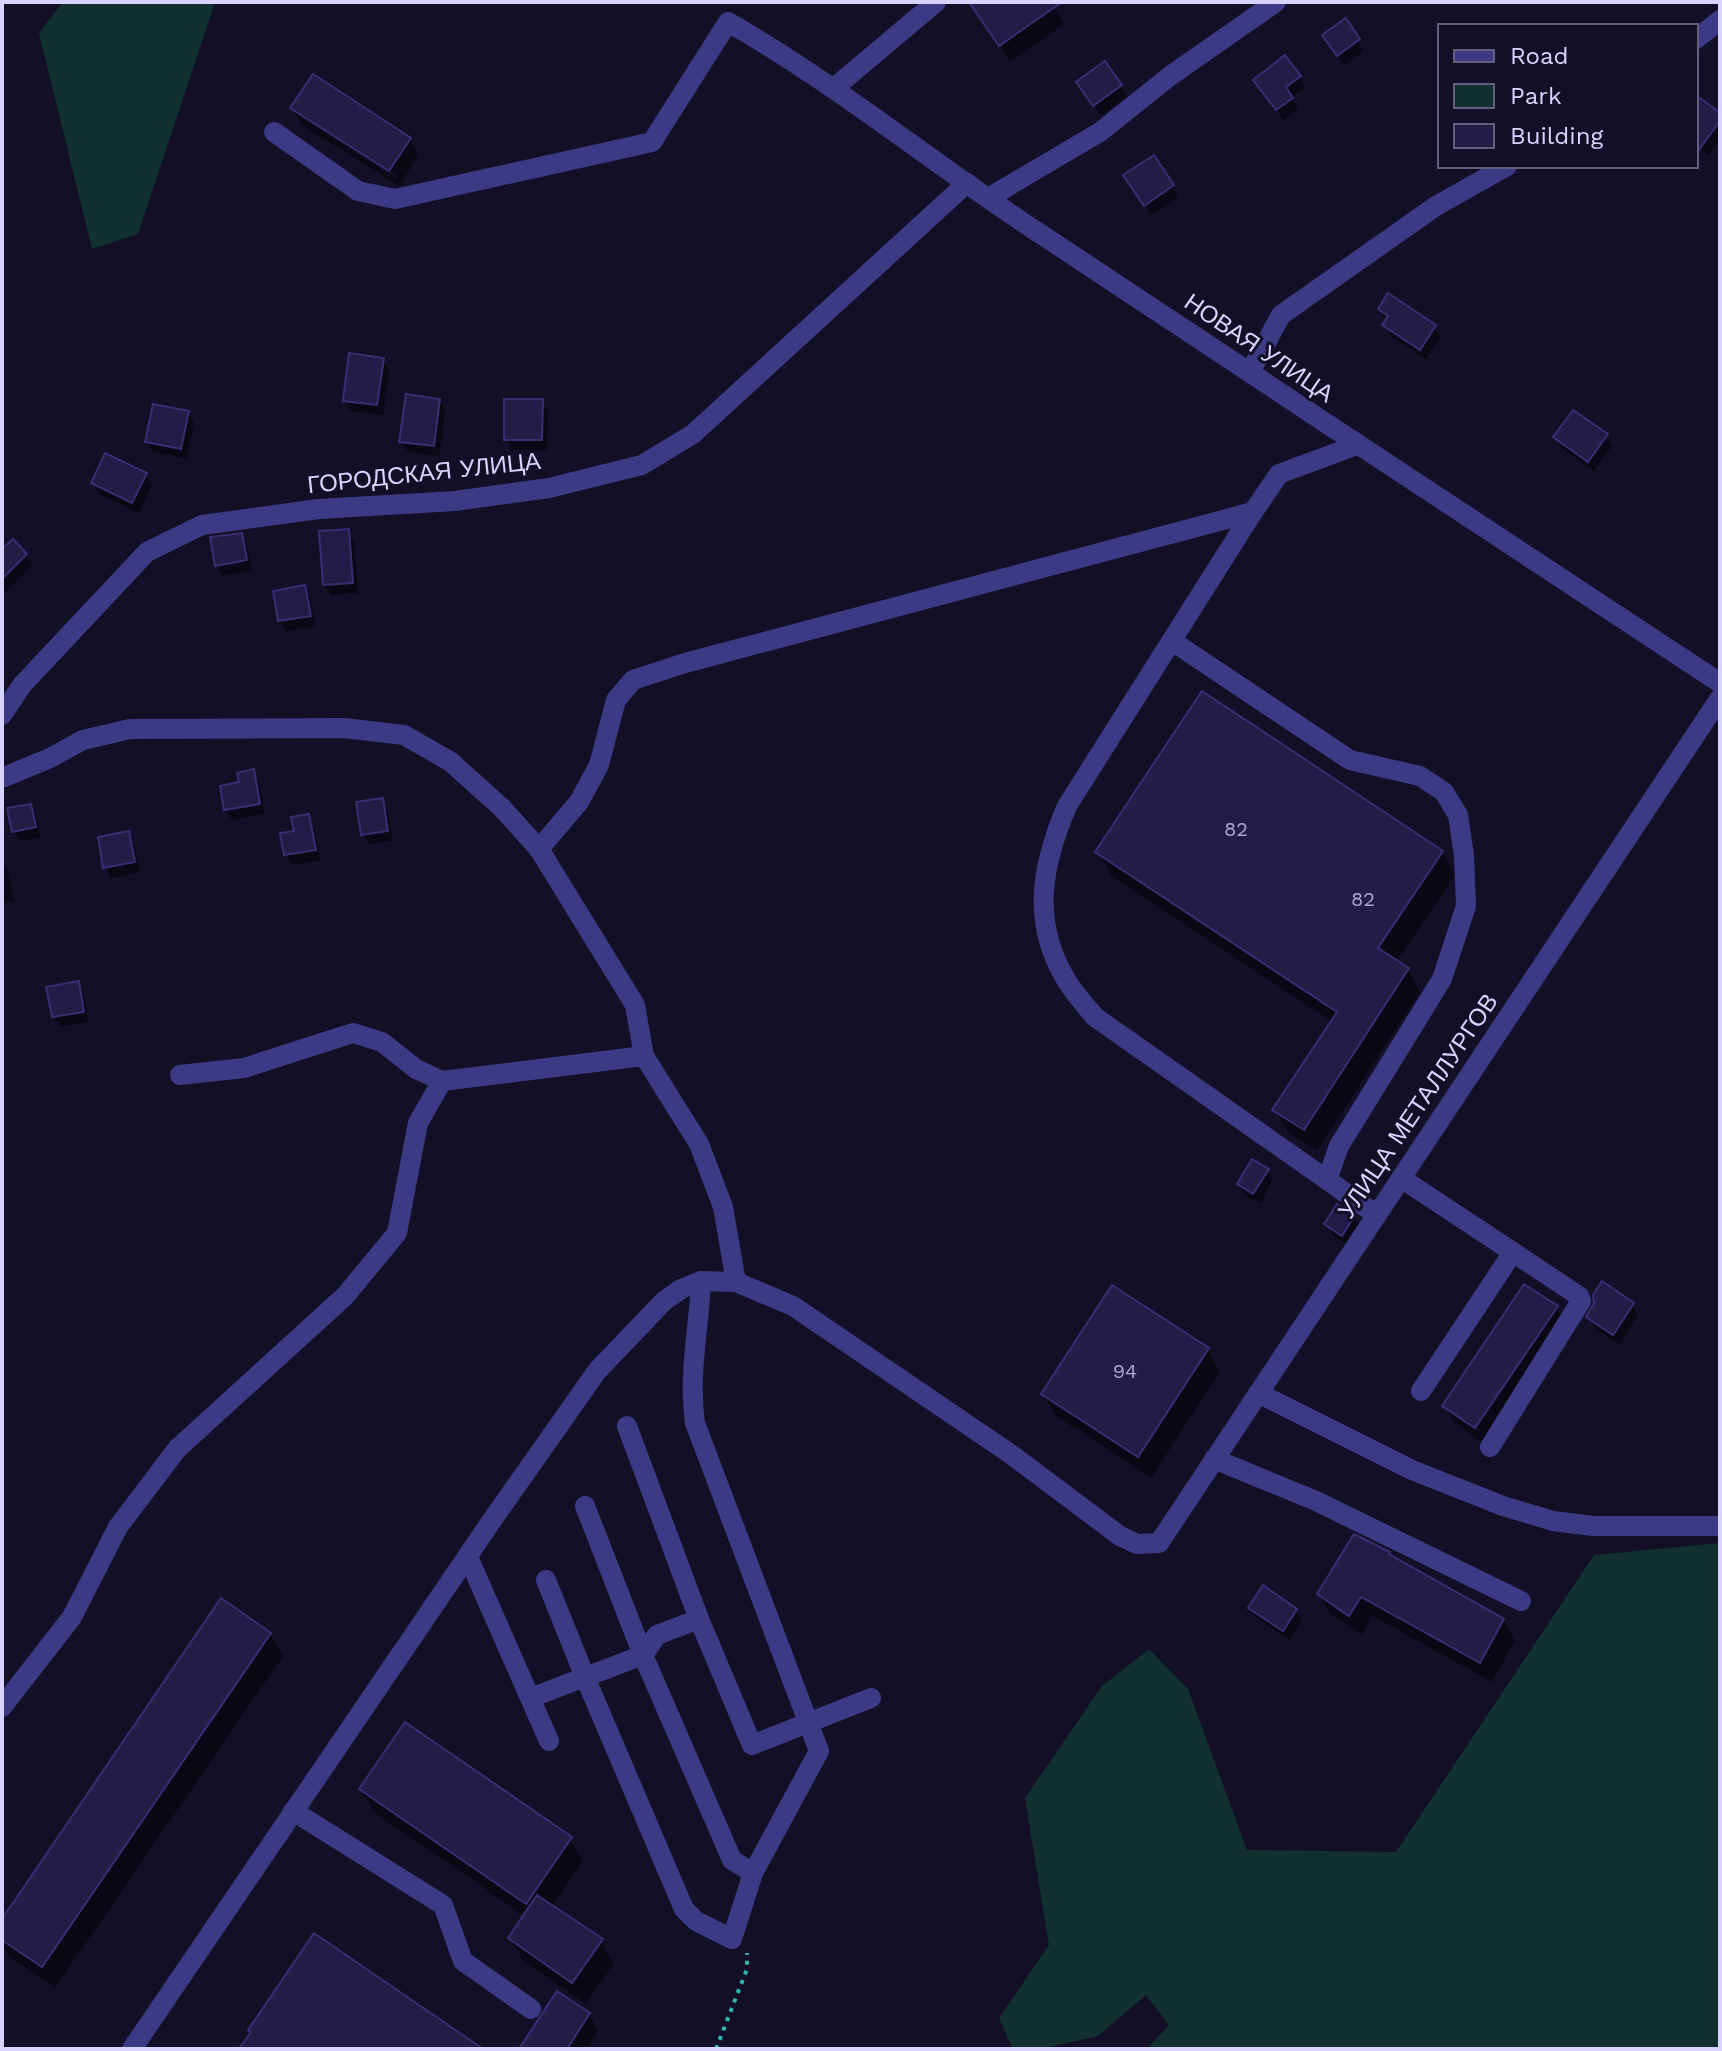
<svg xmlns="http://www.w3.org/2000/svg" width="1722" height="2051" viewBox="0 0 1722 2051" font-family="'Work Sans',sans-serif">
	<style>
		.green { fill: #12302f }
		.shadow { fill: #0007; fill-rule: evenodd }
		.building { fill: #241b47; stroke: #3b2d73; stroke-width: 2 }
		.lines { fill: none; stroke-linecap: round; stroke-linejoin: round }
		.path { stroke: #2fb8b0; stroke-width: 4; stroke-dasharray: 4 6; stroke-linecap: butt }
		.minor { stroke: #3d3a85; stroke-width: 20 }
		.labels { text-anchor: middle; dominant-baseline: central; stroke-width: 6; stroke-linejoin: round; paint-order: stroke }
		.number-label { font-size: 20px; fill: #aca6d1 }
		.street-label { font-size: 24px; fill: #d9d4ff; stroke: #130f26 }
	</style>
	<rect width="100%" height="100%" fill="#130f26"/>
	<!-- green -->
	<g class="green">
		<path d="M 63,2 L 215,2 L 138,234 L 92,249 L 39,33 Z"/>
		<path d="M 1720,1543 L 1720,1863 L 1717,1867 L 1720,1869 L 1720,2044 L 1718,2049 L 1147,2049 L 1169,2025 L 1146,1995 L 1098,2036 L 1041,2049 L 1013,2049 L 999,2018 L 1049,1945 L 1025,1798 L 1102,1686 L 1149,1649 L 1188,1689 L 1247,1850 L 1396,1852 L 1594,1555 Z"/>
	</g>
	<!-- shadow -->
	<g class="shadow">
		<path d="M 982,2 L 1051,2 L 1064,24 L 1010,61 L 984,23 Z"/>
		<path d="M 1345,21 L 1364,51 L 1344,65 L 1330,46 Z"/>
		<path d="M 1299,77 L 1305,87 L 1291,98 L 1298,109 L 1284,120 L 1262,91 Z"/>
		<path d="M 1121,86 L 1127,96 L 1101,115 L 1085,93 Z"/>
		<path d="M 1696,105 L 1720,115 L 1720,139 L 1708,155 L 1696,146 Z"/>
		<path d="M 293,108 L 410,139 L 419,155 L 399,186 L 302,125 ZM 304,114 L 398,175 L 396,178 L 304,119 Z"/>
		<path d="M 1153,158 L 1178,197 L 1151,215 L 1132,186 Z"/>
		<path d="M 1380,309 L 1434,327 L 1441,337 L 1426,359 L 1391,336 Z"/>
		<path d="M 383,360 L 389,370 L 383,415 L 351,411 L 345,401 Z"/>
		<path d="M 439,400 L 445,411 L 439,456 L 408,452 L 401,441 Z"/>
		<path d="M 541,401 L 548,412 L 547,450 L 512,450 L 506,439 Z"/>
		<path d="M 187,413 L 194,423 L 187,459 L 153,452 L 147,441 Z"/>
		<path d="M 1606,436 L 1612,446 L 1594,471 L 1562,448 L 1556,437 Z"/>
		<path d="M 145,475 L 152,485 L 139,513 L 99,494 L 93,483 Z"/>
		<path d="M 348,531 L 354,542 L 358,593 L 331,595 L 325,585 Z"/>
		<path d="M 241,535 L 247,545 L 252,570 L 223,576 L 217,565 Z"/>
		<path d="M 2,552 L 26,555 L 32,566 L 2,595 Z"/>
		<path d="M 304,588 L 310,598 L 315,626 L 286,631 L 280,621 L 276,593 Z"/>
		<path d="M 253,772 L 259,782 L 265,814 L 232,820 L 226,809 Z"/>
		<path d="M 382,800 L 388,811 L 393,841 L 369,844 L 363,834 Z"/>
		<path d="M 30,806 L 36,817 L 41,837 L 20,841 L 14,831 Z"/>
		<path d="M 308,816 L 314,827 L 320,860 L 292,865 L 286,855 L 296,832 Z"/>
		<path d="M 128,834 L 134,844 L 140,872 L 111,878 L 105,867 Z"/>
		<path d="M 1098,852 L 1442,852 L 1455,875 L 1396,962 L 1408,969 L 1420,992 L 1317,1151 L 1288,1132 L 1275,1110 L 1333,1022 L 1111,875 Z"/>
		<path d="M 3,862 L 9,873 L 14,901 L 2,903 Z"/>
		<path d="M 78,983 L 84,994 L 88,1022 L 60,1027 L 54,1017 L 49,988 Z"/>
		<path d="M 1267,1170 L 1273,1181 L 1260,1203 L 1245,1195 L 1239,1184 Z"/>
		<path d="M 1354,1217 L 1360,1227 L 1348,1245 L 1333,1235 L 1327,1224 Z"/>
		<path d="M 1632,1305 L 1638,1315 L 1619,1344 L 1595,1328 L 1589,1317 Z"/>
		<path d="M 1556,1308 L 1566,1324 L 1485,1444 L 1454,1422 L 1445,1406 Z"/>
		<path d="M 1207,1349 L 1220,1372 L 1151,1478 L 1056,1416 L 1043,1394 Z"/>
		<path d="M 1389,1553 L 1392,1558 L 1503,1620 L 1515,1641 L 1492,1682 L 1373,1616 L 1361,1635 L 1331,1614 L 1319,1594 Z"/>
		<path d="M 1250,1608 L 1296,1610 L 1302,1621 L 1289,1640 L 1257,1618 Z"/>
		<path d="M 270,1634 L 283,1656 L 55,1988 L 8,1955 L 2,1946 L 2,1922 Z"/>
		<path d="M 361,1789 L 570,1839 L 583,1861 L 552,1907 L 601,1941 L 614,1963 L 586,2004 L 523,1961 L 510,1938 L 525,1916 L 374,1812 Z"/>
		<path d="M 589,2014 L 598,2031 L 586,2049 L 522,2049 Z"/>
	</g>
	<!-- building -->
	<g class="building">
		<path d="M 969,2 L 1062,2 L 999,46 Z"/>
		<path d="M 1346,18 L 1360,39 L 1337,56 L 1322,35 Z"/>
		<path d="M 1285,55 L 1301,76 L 1286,87 L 1293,98 L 1276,110 L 1253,80 Z"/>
		<path d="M 1105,61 L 1122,85 L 1093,106 L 1076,82 Z"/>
		<path d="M 313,74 L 411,138 L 389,171 L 290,108 Z"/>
		<path d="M 1696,95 L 1720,113 L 1720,121 L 1696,154 Z"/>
		<path d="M 1154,155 L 1174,185 L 1144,206 L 1123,175 Z"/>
		<path d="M 1388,293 L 1436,325 L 1420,350 L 1382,325 L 1388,316 L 1378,309 Z"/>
		<path d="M 349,353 L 384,358 L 377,405 L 343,401 Z"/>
		<path d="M 406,394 L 440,399 L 434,446 L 399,442 Z"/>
		<path d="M 504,399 L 543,399 L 542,440 L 504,440 Z"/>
		<path d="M 153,404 L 189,411 L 181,449 L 145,442 Z"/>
		<path d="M 1573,410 L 1608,434 L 1588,462 L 1553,437 Z"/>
		<path d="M 105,453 L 147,473 L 132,503 L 91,483 Z"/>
		<path d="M 349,529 L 353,583 L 323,585 L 319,531 Z"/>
		<path d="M 242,533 L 247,560 L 215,566 L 210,537 Z"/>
		<path d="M 13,539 L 27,554 L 2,579 L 2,549 Z"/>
		<path d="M 305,585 L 311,616 L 278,621 L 273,591 Z"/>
		<path d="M 1202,691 L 1443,851 L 1378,948 L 1409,968 L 1304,1130 L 1272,1110 L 1337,1012 L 1095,852 Z"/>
		<path d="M 254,769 L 260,804 L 224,810 L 220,786 L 239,782 L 237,773 Z"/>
		<path d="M 383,798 L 388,831 L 361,835 L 356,802 Z"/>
		<path d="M 31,804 L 36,827 L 12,832 L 7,808 Z"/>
		<path d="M 309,814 L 316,850 L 284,855 L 280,833 L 294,831 L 291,817 Z"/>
		<path d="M 129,831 L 135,862 L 103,868 L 98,837 Z"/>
		<path d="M 79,981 L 84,1012 L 52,1017 L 46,987 Z"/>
		<path d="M 1252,1159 L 1269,1169 L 1253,1194 L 1237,1184 Z"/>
		<path d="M 1337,1204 L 1355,1215 L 1342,1236 L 1324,1224 Z"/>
		<path d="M 1602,1281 L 1634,1303 L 1613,1335 L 1586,1317 L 1594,1303 L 1593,1295 Z"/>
		<path d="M 1524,1284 L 1558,1306 L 1475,1428 L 1442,1406 Z"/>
		<path d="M 1112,1285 L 1209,1348 L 1138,1457 L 1041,1394 Z"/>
		<path d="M 1354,1534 L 1390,1552 L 1389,1554 L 1504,1619 L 1480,1663 L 1361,1597 L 1349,1616 L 1317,1594 Z"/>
		<path d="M 1263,1585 L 1297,1609 L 1283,1631 L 1248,1608 Z"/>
		<path d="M 221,1598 L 271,1633 L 42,1967 L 2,1940 L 2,1919 Z"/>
		<path d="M 405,1722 L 572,1837 L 526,1904 L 359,1789 Z"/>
		<path d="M 537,1895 L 603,1939 L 572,1983 L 508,1938 Z"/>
		<path d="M 314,1933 L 483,2049 L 239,2049 L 251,2032 L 248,2030 Z"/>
		<path d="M 557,1991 L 590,2013 L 567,2049 L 519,2049 Z"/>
	</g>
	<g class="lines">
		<!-- path -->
		<path class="path" d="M 716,2049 L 747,1969 L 747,1953"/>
		<!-- minor -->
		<g class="minor">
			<path d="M 1696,39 L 1720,20"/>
			<path d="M 834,88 L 936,2"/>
			<path d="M 274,132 L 358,191 L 395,199 L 652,142 L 728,22 C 830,80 921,154 1018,219 C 1252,374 1485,529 1720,683"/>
			<path d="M 988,198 L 1100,132 L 1170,76 L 1276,2"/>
			<path d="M 1250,372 L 1281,315 L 1436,206 L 1507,166"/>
			<path d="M 1253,512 L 1067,806 C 1042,865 1031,920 1065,978 C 1073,992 1085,1005 1095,1017 L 1377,1215"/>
			<path d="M 1172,641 L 1350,760 L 1420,776 L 1444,792 L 1458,815 L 1464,855 L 1466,906 L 1442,979 L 1339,1146 L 1327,1180"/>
			<path d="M 2,715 L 22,685 L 147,552 L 202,525 L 319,509 L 455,501 L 549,488 L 642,465 L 693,434 L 967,183"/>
			<path d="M 2,778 L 50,758 L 83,740 L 130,729 L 344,728 L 404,735 L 451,762 L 502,808 L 539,849 L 635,1005 L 644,1056 L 699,1144 L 723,1207 L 736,1282"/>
			<path d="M 539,849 L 579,802 L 599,765 L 616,700 L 633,680 L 685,663 L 1253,512 L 1279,474 L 1357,445"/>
			<path d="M 180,1075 L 244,1068 L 353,1033 L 382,1042 L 416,1069 L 442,1081 L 644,1056"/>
			<path d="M 1401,1178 L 1579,1296 L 1581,1301 L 1490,1447"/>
			<path d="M 1421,1391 L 1513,1252"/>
			<path d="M 1258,1393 L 1412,1470 L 1503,1506 L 1553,1521 L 1593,1526 L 1720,1526"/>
			<path d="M 627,1426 L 699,1619"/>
			<path d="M 1214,1459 L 1316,1501 L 1521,1601"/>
			<path d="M 585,1506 L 643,1655 L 732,1860 L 753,1873"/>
			<path d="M 468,1557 L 549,1741"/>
			<path d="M 546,1580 L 585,1677 L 684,1909 L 696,1921 L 732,1939 L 753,1873 L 819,1751 L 695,1423 C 688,1375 699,1329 701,1281"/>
			<path d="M 530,1698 L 643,1655 L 657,1635 L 699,1619 L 752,1745 L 871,1698"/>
			<path d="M 2,1707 L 72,1617 L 118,1527 L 177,1449 L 345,1296 L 397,1233 L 418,1123 L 442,1081"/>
			<path d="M 293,1811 L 443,1905 L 463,1961 L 531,2009"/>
			<path d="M 132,2049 L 488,1526 L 597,1371 L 664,1301 L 681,1289 L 701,1281 L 736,1282 L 793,1306 L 1012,1455 L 1120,1536 L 1137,1544 L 1159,1543 L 1720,698"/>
		</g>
	</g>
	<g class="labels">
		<!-- number labels -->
		<g class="number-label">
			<text x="1236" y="829">82</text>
			<text x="1363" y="899">82</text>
			<text x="1125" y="1371">94</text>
		</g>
		<!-- street labels -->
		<g class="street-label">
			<text transform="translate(1259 348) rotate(34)">НОВАЯ УЛИЦА</text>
			<text transform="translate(424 473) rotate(-6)">ГОРОДСКАЯ УЛИЦА</text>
			<text transform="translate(1418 1106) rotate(-56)">УЛИЦА МЕТАЛЛУРГОВ</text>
		</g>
	</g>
	<!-- border -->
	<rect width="1722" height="2051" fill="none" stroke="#d9d4ff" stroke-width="8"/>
	<!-- legend -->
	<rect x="1438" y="24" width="260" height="144" fill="#130f26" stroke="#625e7d" stroke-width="2"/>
	<rect x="1454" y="50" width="40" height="12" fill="#3d3a85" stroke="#625e7d" stroke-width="2"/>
	<text x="1510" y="64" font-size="24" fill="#d9d4ff">Road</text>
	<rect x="1454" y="84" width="40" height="24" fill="#12302f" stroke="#625e7d" stroke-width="2"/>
	<text x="1510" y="104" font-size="24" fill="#d9d4ff">Park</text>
	<rect x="1454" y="124" width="40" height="24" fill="#241b47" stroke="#625e7d" stroke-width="2"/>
	<text x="1510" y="144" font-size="24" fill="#d9d4ff">Building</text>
</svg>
